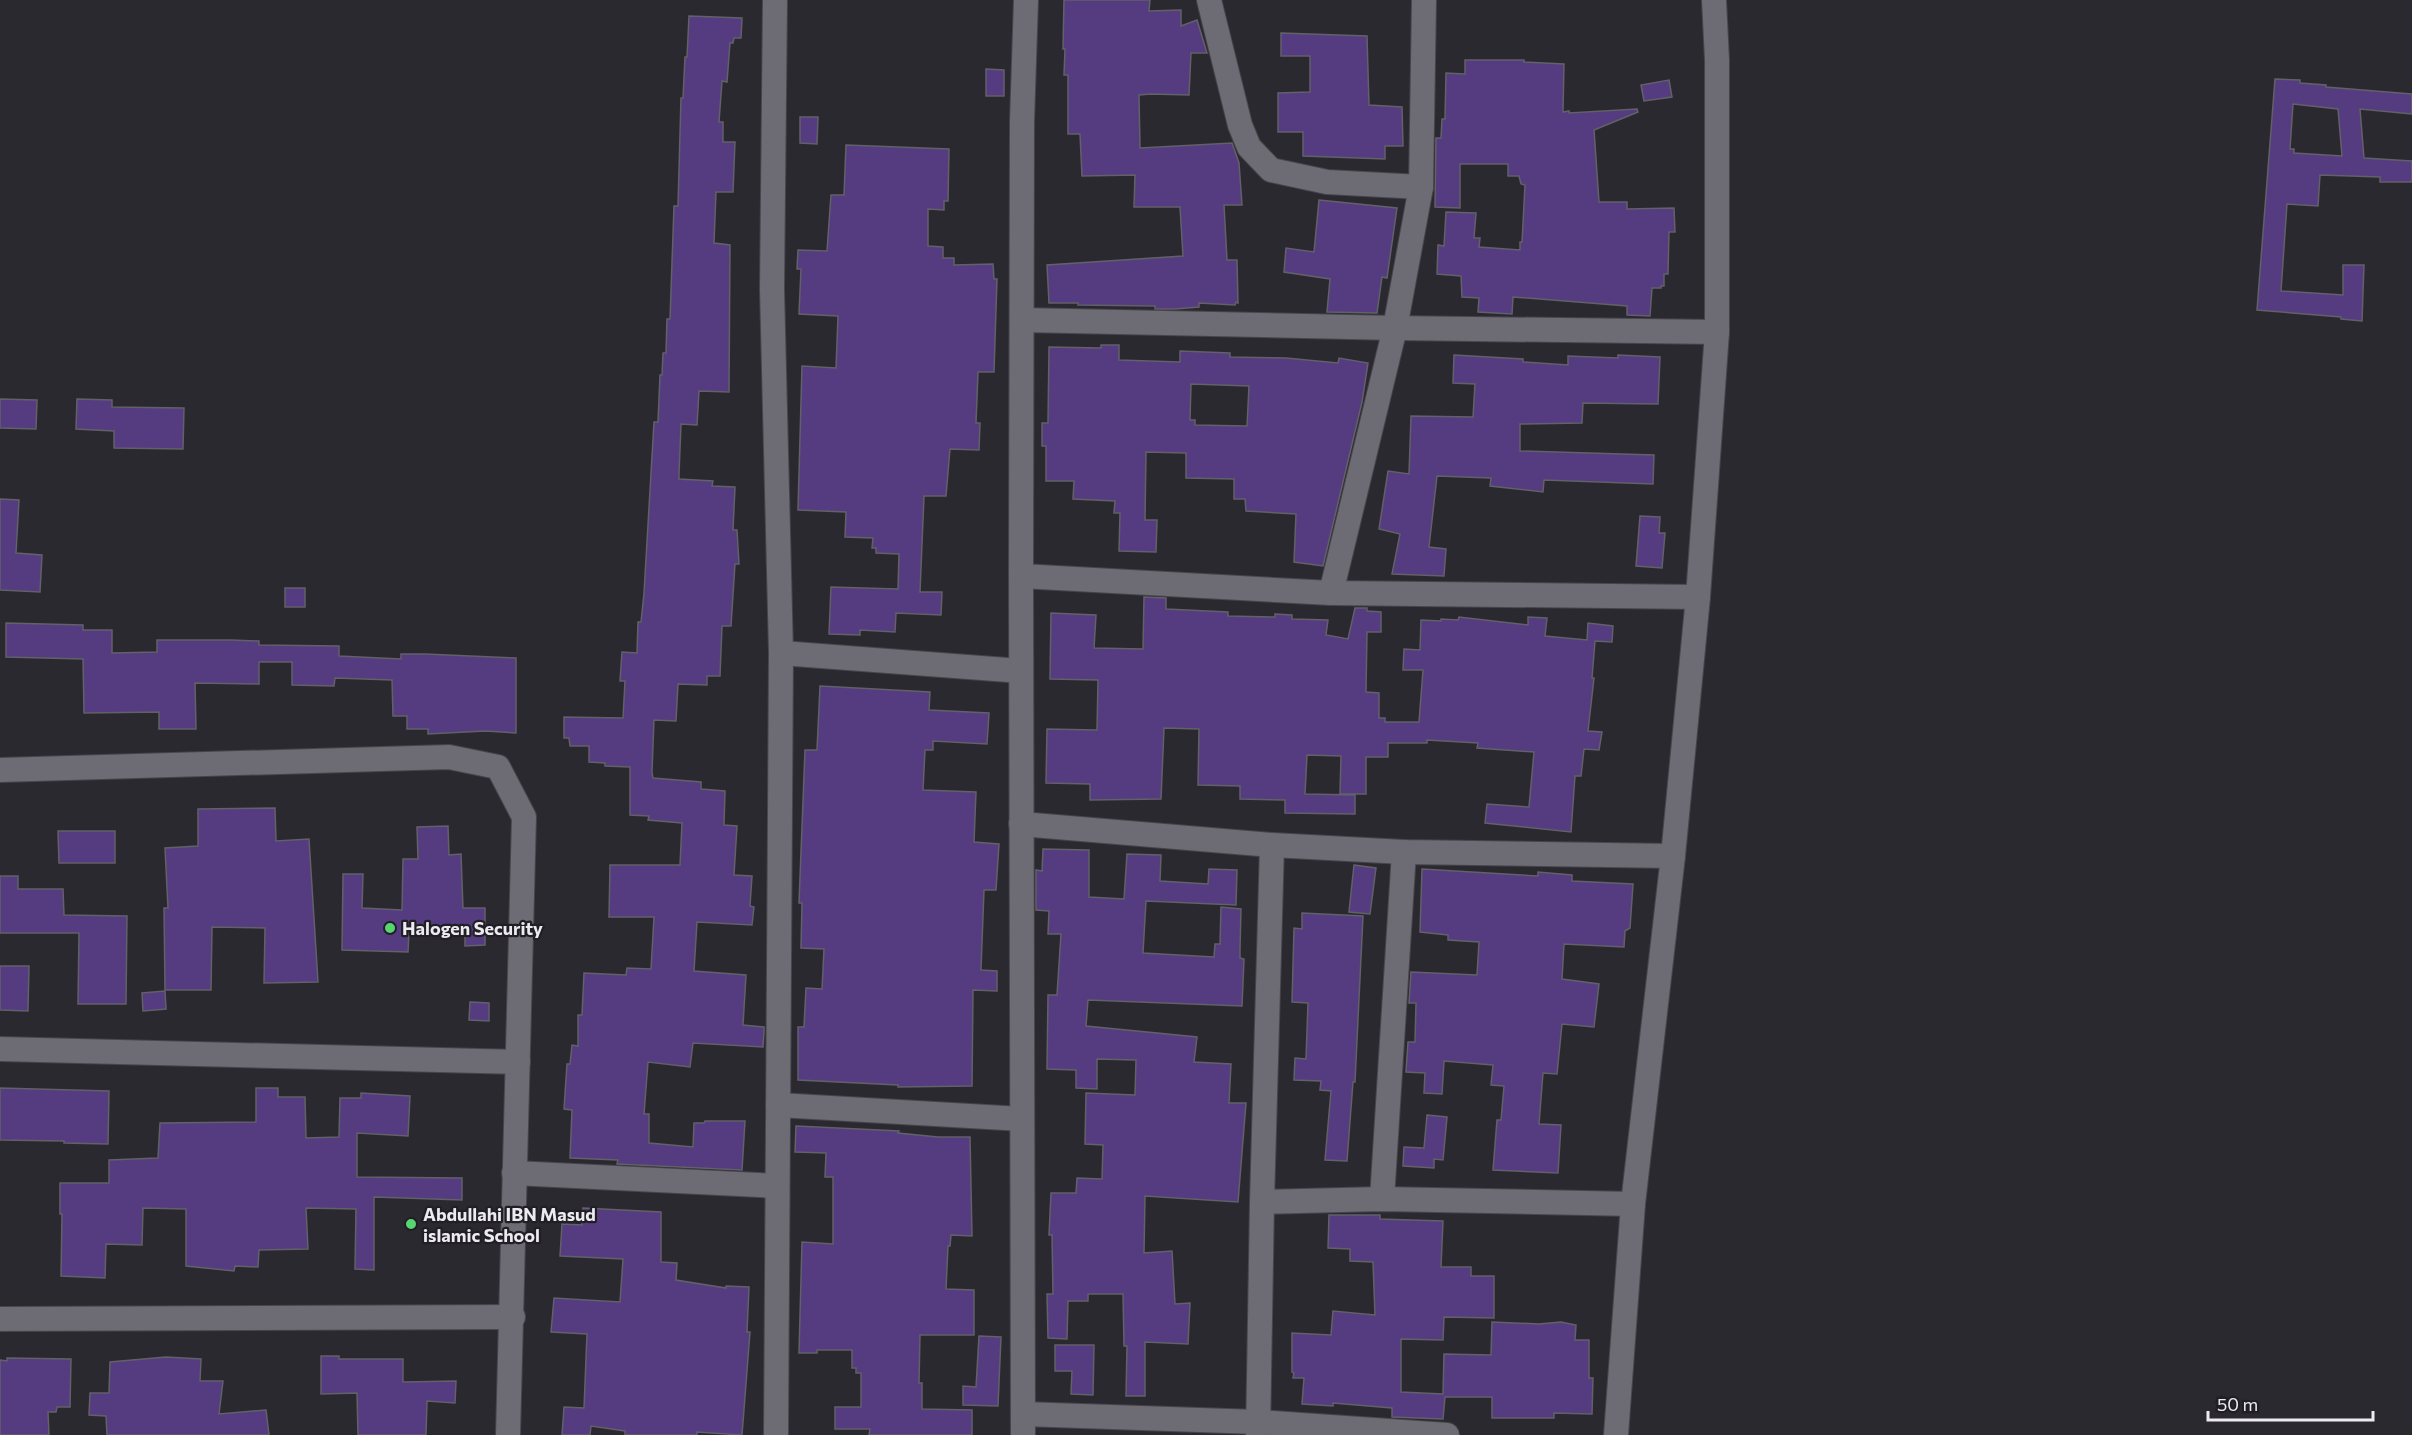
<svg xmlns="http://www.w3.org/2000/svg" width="2412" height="1435" viewBox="0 0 2412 1435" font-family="Commissioner,sans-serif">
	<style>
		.building { fill: #553b80; stroke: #626068; stroke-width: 1.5; fill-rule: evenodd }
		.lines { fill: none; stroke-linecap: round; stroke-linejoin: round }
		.street-casing { stroke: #47454c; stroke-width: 26 }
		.street { stroke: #6d6b73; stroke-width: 24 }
		.poi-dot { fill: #57d570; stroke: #211f26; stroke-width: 2 }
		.labels { text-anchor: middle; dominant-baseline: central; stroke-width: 4.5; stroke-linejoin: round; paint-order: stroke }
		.poi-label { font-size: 18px; font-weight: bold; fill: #edebf0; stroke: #211f26; text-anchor: start }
	</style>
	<rect width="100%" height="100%" fill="#2b2930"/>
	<!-- building -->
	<g class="building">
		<path d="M 1064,0 L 1150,0 L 1149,11 L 1181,10 L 1181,26 L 1197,20 L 1207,53 L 1191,53 L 1189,95 L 1151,94 L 1139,95 L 1140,148 L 1232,143 L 1239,163 L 1242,205 L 1224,205 L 1227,260 L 1237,260 L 1238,303 L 1236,302 L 1235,305 L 1199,303 L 1199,307 L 1175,309 L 1155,309 L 1155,306 L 1078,305 L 1078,303 L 1049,303 L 1047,265 L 1183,256 L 1180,207 L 1134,207 L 1135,175 L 1082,176 L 1080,134 L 1068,134 L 1068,75 L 1064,75 L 1065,49 L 1063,49 Z"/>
		<path d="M 689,16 L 742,18 L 741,38 L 734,38 L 733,43 L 730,43 L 727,82 L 722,81 L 719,122 L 723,122 L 723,142 L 735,142 L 733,192 L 716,192 L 714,243 L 730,245 L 729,392 L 699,391 L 697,425 L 681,424 L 679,474 L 679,479 L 713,481 L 712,486 L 735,487 L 733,530 L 737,530 L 739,564 L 735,564 L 731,626 L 722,626 L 720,676 L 707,676 L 707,685 L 678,684 L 676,721 L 654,720 L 652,772 L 653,778 L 701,782 L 701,789 L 725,791 L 724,825 L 737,826 L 734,875 L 752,876 L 750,906 L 754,907 L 752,925 L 697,922 L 694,971 L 746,975 L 743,1025 L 764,1027 L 764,1031 L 763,1047 L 693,1043 L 690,1067 L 648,1062 L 644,1114 L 649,1114 L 649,1143 L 693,1147 L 694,1123 L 704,1123 L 705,1121 L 745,1121 L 742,1170 L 617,1164 L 618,1160 L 570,1158 L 572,1110 L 564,1109 L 567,1064 L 570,1064 L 572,1045 L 578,1046 L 578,1015 L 582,1015 L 584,973 L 626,975 L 627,968 L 651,969 L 654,917 L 609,917 L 610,865 L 680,865 L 682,823 L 648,820 L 649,816 L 630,815 L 630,767 L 605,766 L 605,763 L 589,762 L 589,746 L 570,746 L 569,738 L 564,738 L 564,717 L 623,718 L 625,681 L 620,681 L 622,652 L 637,653 L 638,622 L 641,622 L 644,593 L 654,422 L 658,422 L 660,375 L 662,375 L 663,353 L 666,353 L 667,319 L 670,319 L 674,206 L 678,206 L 681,98 L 683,98 L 685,57 L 687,57 Z"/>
		<path d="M 1281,33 L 1367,36 L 1369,105 L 1402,107 L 1403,146 L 1385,146 L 1385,159 L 1303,156 L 1303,132 L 1278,132 L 1278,93 L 1310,92 L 1310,56 L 1281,56 Z"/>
		<path d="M 1465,60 L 1524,60 L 1524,62 L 1564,64 L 1563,112 L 1569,111 L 1569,113 L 1637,109 L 1638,112 L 1594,130 L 1599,202 L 1627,202 L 1627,209 L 1674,208 L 1675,232 L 1669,232 L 1668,274 L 1664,274 L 1664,286 L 1661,286 L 1661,288 L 1652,288 L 1650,316 L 1627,315 L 1627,306 L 1513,297 L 1512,314 L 1478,312 L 1479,298 L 1462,297 L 1461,276 L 1437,274 L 1438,245 L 1444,246 L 1446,212 L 1476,213 L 1474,238 L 1480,238 L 1479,247 L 1520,250 L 1520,242 L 1522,242 L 1525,185 L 1521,184 L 1519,176 L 1508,176 L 1508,164 L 1460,164 L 1460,208 L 1435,207 L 1436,138 L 1441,138 L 1442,119 L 1445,119 L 1446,73 L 1465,74 Z"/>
		<path d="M 986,69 L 1004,70 L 1004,96 L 986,96 Z"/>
		<path d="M 2275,79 L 2300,80 L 2300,83 L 2326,85 L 2326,87 L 2412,94 L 2412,114 L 2360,109 L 2364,158 L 2412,161 L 2412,182 L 2380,182 L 2380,177 L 2320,175 L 2318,206 L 2287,204 L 2281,291 L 2343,295 L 2343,265 L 2364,265 L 2362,321 L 2341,319 L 2341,317 L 2257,310 ZM 2293,104 L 2338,109 L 2342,156 L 2294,153 L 2294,149 L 2290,149 Z"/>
		<path d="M 1669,80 L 1672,97 L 1644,101 L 1641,85 Z"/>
		<path d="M 800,117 L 818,117 L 817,144 L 800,143 Z"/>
		<path d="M 846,145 L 949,149 L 948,201 L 944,201 L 944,210 L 928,209 L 928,246 L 943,247 L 943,258 L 954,258 L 954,265 L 993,264 L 994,279 L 997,279 L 994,372 L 978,372 L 976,423 L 980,423 L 979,450 L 950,449 L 946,496 L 924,496 L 920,592 L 942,592 L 941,615 L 896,613 L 895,632 L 860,630 L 860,635 L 829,634 L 831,587 L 898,589 L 899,554 L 876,553 L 876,548 L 872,548 L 873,538 L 845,537 L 846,512 L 798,510 L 802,366 L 836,368 L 838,316 L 799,314 L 801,269 L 797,269 L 798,250 L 827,251 L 831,195 L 844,195 Z"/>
		<path d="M 1319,200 L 1397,208 L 1387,278 L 1382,277 L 1377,313 L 1327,312 L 1330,279 L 1284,272 L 1286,248 L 1314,252 Z"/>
		<path d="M 1101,345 L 1119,345 L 1119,360 L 1180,362 L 1180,351 L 1230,353 L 1230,357 L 1286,358 L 1338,363 L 1339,358 L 1368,363 L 1362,402 L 1323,566 L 1294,562 L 1296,514 L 1246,511 L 1245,499 L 1234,499 L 1234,479 L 1186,478 L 1186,453 L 1146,452 L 1145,520 L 1157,520 L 1156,552 L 1119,551 L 1120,513 L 1114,513 L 1115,501 L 1073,499 L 1074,481 L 1046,481 L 1046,446 L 1042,446 L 1042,423 L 1048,423 L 1049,347 L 1101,348 ZM 1191,384 L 1249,386 L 1247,426 L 1195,425 L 1195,420 L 1190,420 Z"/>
		<path d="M 1454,355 L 1523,359 L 1523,362 L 1568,365 L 1568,356 L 1618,358 L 1618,355 L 1660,357 L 1658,404 L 1583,403 L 1582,423 L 1520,424 L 1520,451 L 1654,455 L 1653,484 L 1544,480 L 1543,492 L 1490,486 L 1491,478 L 1437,476 L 1429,547 L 1446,549 L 1444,576 L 1392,574 L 1400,534 L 1379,529 L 1388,471 L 1409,474 L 1411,416 L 1473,417 L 1475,384 L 1453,383 Z"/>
		<path d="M 0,399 L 37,400 L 36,429 L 0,428 Z"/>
		<path d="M 77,399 L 112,400 L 112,407 L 184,408 L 183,449 L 114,448 L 114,431 L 76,429 Z"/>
		<path d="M 0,499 L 19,500 L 16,553 L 42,555 L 40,592 L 0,590 Z"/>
		<path d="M 1640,516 L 1660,517 L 1659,533 L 1665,533 L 1662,568 L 1636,566 Z"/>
		<rect x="285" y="588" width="20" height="19"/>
		<path d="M 1144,597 L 1166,598 L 1166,609 L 1228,612 L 1228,616 L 1275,617 L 1275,614 L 1292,615 L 1292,619 L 1328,620 L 1326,635 L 1348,639 L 1355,608 L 1367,608 L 1367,611 L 1381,612 L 1381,632 L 1367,632 L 1366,692 L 1379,693 L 1379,718 L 1385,718 L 1385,722 L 1419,722 L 1423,670 L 1403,670 L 1404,649 L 1420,650 L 1421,620 L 1441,621 L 1441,619 L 1458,620 L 1459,617 L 1528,625 L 1528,617 L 1547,618 L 1545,636 L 1587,640 L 1588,623 L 1613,626 L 1612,642 L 1595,641 L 1592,678 L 1594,678 L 1588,731 L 1602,732 L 1599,750 L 1584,749 L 1581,776 L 1575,776 L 1571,832 L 1485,823 L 1487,804 L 1529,807 L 1534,752 L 1477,748 L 1478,743 L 1427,740 L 1427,743 L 1388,743 L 1388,757 L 1366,757 L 1366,794 L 1340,794 L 1341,756 L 1307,755 L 1305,794 L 1355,795 L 1355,814 L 1285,813 L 1285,800 L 1240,799 L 1240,786 L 1198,785 L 1199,729 L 1164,728 L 1161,799 L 1090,800 L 1090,784 L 1046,783 L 1047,729 L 1097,730 L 1098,680 L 1050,679 L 1051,613 L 1096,615 L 1094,648 L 1143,649 Z"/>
		<path d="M 6,623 L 83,625 L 83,630 L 112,630 L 112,653 L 157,652 L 157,640 L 232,640 L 259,641 L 259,645 L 339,646 L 339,656 L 401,659 L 401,654 L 425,654 L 516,658 L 516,733 L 485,731 L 428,734 L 428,729 L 407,729 L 407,716 L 393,716 L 392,680 L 335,678 L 334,686 L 292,685 L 292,662 L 259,662 L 259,684 L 195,683 L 196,729 L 159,729 L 159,712 L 84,713 L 83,659 L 6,657 Z"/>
		<path d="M 820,686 L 930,692 L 929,710 L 989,713 L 987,744 L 933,741 L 933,750 L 925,750 L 923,790 L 976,792 L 974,842 L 999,844 L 996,890 L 984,890 L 981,970 L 997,971 L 997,991 L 973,990 L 972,1086 L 898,1087 L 898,1085 L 798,1080 L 798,1027 L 804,1027 L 806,988 L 822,989 L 824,949 L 801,948 L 802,903 L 799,903 L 805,750 L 817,750 Z"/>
		<path d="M 275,808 L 276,841 L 309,839 L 318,982 L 264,983 L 265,928 L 212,927 L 211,990 L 165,990 L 164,908 L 168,908 L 165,848 L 198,846 L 198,809 Z"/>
		<path d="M 448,826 L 449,855 L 461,854 L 463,908 L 485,908 L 485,945 L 465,946 L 465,934 L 409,933 L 408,952 L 342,950 L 343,874 L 363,874 L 362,908 L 402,910 L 403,859 L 418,859 L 417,827 Z"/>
		<path d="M 58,831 L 115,831 L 115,863 L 59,863 Z"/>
		<path d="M 1043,849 L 1089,850 L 1089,897 L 1124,899 L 1127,854 L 1161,855 L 1160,881 L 1208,884 L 1209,869 L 1237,870 L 1236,905 L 1146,901 L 1143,953 L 1214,957 L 1215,944 L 1220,944 L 1221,907 L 1241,909 L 1240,949 L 1240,958 L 1244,959 L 1242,1006 L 1088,1000 L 1086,1026 L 1197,1037 L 1194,1062 L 1231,1064 L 1229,1103 L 1246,1103 L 1238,1202 L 1145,1196 L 1144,1253 L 1172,1251 L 1175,1304 L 1190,1303 L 1188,1344 L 1145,1342 L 1145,1396 L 1126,1396 L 1127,1346 L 1124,1346 L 1123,1294 L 1088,1294 L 1088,1301 L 1068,1301 L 1067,1339 L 1048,1338 L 1047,1294 L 1053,1294 L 1052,1235 L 1049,1235 L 1051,1193 L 1076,1193 L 1077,1178 L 1102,1179 L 1103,1145 L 1085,1144 L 1086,1093 L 1135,1095 L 1136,1060 L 1097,1059 L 1097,1089 L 1076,1088 L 1076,1070 L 1047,1069 L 1048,995 L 1057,995 L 1061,934 L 1048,934 L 1049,911 L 1036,910 L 1036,870 L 1042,871 Z"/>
		<path d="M 1354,865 L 1376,868 L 1370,914 L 1349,912 Z"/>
		<path d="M 1422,869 L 1538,876 L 1538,872 L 1572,875 L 1572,881 L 1633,884 L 1630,928 L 1625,931 L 1624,947 L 1564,944 L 1562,979 L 1599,984 L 1594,1027 L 1562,1024 L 1557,1074 L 1543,1073 L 1539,1124 L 1561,1125 L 1558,1173 L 1493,1170 L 1497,1120 L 1501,1120 L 1504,1086 L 1491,1085 L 1493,1065 L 1444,1061 L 1442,1094 L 1424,1093 L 1425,1073 L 1406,1072 L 1408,1042 L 1415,1042 L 1416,1003 L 1409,1003 L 1411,972 L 1477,975 L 1479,942 L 1448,940 L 1448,935 L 1420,932 Z"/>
		<path d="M 0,876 L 18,876 L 18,889 L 63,889 L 64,915 L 127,916 L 126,1004 L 78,1004 L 79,933 L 0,933 Z"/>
		<path d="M 1302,913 L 1363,916 L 1355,1082 L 1353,1082 L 1347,1161 L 1325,1160 L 1331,1091 L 1320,1090 L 1321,1081 L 1294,1080 L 1295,1058 L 1306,1059 L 1308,1003 L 1292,1002 L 1294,928 L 1302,929 Z"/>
		<path d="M 0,966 L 29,966 L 28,1011 L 0,1010 Z"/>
		<path d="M 165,991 L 166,1009 L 143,1011 L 142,993 Z"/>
		<path d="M 470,1002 L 489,1003 L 489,1021 L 469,1020 Z"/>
		<path d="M 0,1088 L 109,1091 L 108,1144 L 64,1143 L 64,1141 L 0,1140 Z"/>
		<path d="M 256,1088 L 278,1088 L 278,1097 L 305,1097 L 306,1138 L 339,1137 L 340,1098 L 361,1098 L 361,1093 L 410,1096 L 408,1136 L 357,1133 L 357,1177 L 462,1178 L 462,1200 L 374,1197 L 374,1270 L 355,1269 L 356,1209 L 306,1208 L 308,1249 L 259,1250 L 258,1267 L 235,1266 L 234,1271 L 186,1266 L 186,1209 L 143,1208 L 142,1245 L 106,1244 L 105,1278 L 61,1276 L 62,1214 L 60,1214 L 60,1183 L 109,1183 L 109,1160 L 158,1158 L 160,1123 L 256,1122 Z"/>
		<path d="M 1427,1115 L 1447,1117 L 1443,1160 L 1434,1159 L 1434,1168 L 1403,1166 L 1404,1147 L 1424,1148 Z"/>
		<path d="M 796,1126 L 899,1131 L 898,1133 L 938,1137 L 970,1137 L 972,1236 L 951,1235 L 950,1246 L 948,1246 L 946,1289 L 974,1290 L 974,1335 L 920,1335 L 919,1383 L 922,1383 L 922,1409 L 972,1410 L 972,1435 L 869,1435 L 870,1429 L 835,1429 L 835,1407 L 861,1407 L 861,1373 L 856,1373 L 856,1368 L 852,1368 L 852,1350 L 817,1350 L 817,1353 L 799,1353 L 802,1242 L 833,1244 L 833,1177 L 825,1177 L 826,1153 L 795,1152 Z"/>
		<path d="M 583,1208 L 661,1212 L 661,1262 L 677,1263 L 676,1280 L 726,1288 L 726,1286 L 749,1287 L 747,1332 L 750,1332 L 742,1435 L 697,1432 L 697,1435 L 625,1435 L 625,1431 L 591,1426 L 590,1435 L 562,1435 L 564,1407 L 584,1408 L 587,1334 L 551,1332 L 554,1298 L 620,1302 L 623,1259 L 560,1256 L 562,1224 L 582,1225 Z"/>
		<path d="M 1329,1215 L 1380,1215 L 1380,1219 L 1443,1221 L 1441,1267 L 1471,1267 L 1471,1276 L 1494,1276 L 1494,1318 L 1444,1317 L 1443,1340 L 1401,1339 L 1401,1392 L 1443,1394 L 1444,1354 L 1491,1355 L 1492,1322 L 1539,1324 L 1561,1322 L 1576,1325 L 1575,1340 L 1589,1340 L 1589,1378 L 1593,1378 L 1592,1414 L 1554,1413 L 1554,1418 L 1492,1418 L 1492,1397 L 1445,1397 L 1443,1419 L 1392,1417 L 1392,1408 L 1333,1403 L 1333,1406 L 1302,1404 L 1304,1378 L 1293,1378 L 1294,1373 L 1292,1372 L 1292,1333 L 1331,1335 L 1333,1311 L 1375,1315 L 1373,1262 L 1350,1261 L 1350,1249 L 1328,1248 Z"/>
		<path d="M 979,1336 L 1001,1337 L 998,1406 L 963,1405 L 963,1386 L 976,1387 Z"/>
		<path d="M 1055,1345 L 1094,1345 L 1093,1395 L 1071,1394 L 1072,1371 L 1055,1371 Z"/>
		<path d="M 321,1356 L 339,1356 L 339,1359 L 403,1359 L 403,1382 L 456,1381 L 455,1403 L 427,1401 L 426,1435 L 358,1435 L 357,1393 L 321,1394 Z"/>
		<path d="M 166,1357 L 201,1359 L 200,1381 L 223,1381 L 219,1414 L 266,1410 L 269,1435 L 107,1435 L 106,1416 L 89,1415 L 90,1393 L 109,1393 L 110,1362 Z"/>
		<path d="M 7,1358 L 71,1359 L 70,1407 L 57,1407 L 56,1412 L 48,1412 L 49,1435 L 0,1435 L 0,1360 L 7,1361 Z"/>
	</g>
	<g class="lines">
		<!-- street casing -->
		<g class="street-casing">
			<g id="street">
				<path d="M 775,0 L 772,289 L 781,653 L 776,1435"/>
				<path d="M 1209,0 L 1240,125 L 1249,147 L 1271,170 L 1327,182 L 1421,187"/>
				<path d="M 1022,320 L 1395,328 L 1717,332"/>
				<path d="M 1021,576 L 1331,593 L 1698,597"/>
				<path d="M 1331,593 L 1395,328 L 1421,187 L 1424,0"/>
				<path d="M 781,653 L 1021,671"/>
				<path d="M 0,770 L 449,757 L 498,767 L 524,817 L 508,1435"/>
				<path d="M 1021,824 L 1272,845 L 1404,852 L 1673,856"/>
				<path d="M 0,1049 L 518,1062"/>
				<path d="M 778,1105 L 1022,1119"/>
				<path d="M 514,1173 L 777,1186"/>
				<path d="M 1382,1199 L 1404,852"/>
				<path d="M 1262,1202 L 1382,1199 L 1633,1204"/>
				<path d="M 0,1319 L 513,1317"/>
				<path d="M 1023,1414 L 1258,1422 L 1447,1435"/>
				<path d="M 1023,1435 L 1021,576 L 1022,122 L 1026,0"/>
				<path d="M 1258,1435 L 1262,1202 L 1272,845"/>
				<path d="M 1616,1435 L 1633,1204 L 1673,856 L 1698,597 L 1717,332 L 1717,60 L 1714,0"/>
			</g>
		</g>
		<!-- street -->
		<use href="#street" class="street"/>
	</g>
	<!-- markers -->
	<g class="poi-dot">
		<circle cx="390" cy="928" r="6"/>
		<circle cx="411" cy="1224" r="6"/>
	</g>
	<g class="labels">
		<!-- poi labels -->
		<g class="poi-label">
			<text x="402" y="928">Halogen Security</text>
			<text x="423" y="1214">Abdullahi IBN Masud<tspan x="423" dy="21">islamic School</tspan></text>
		</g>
	</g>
	<!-- scale -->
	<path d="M2208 1411v9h165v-9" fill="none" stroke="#edebf0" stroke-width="3"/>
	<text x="2217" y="1411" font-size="18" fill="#edebf0" stroke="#211f26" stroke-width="4.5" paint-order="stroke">50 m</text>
</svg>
